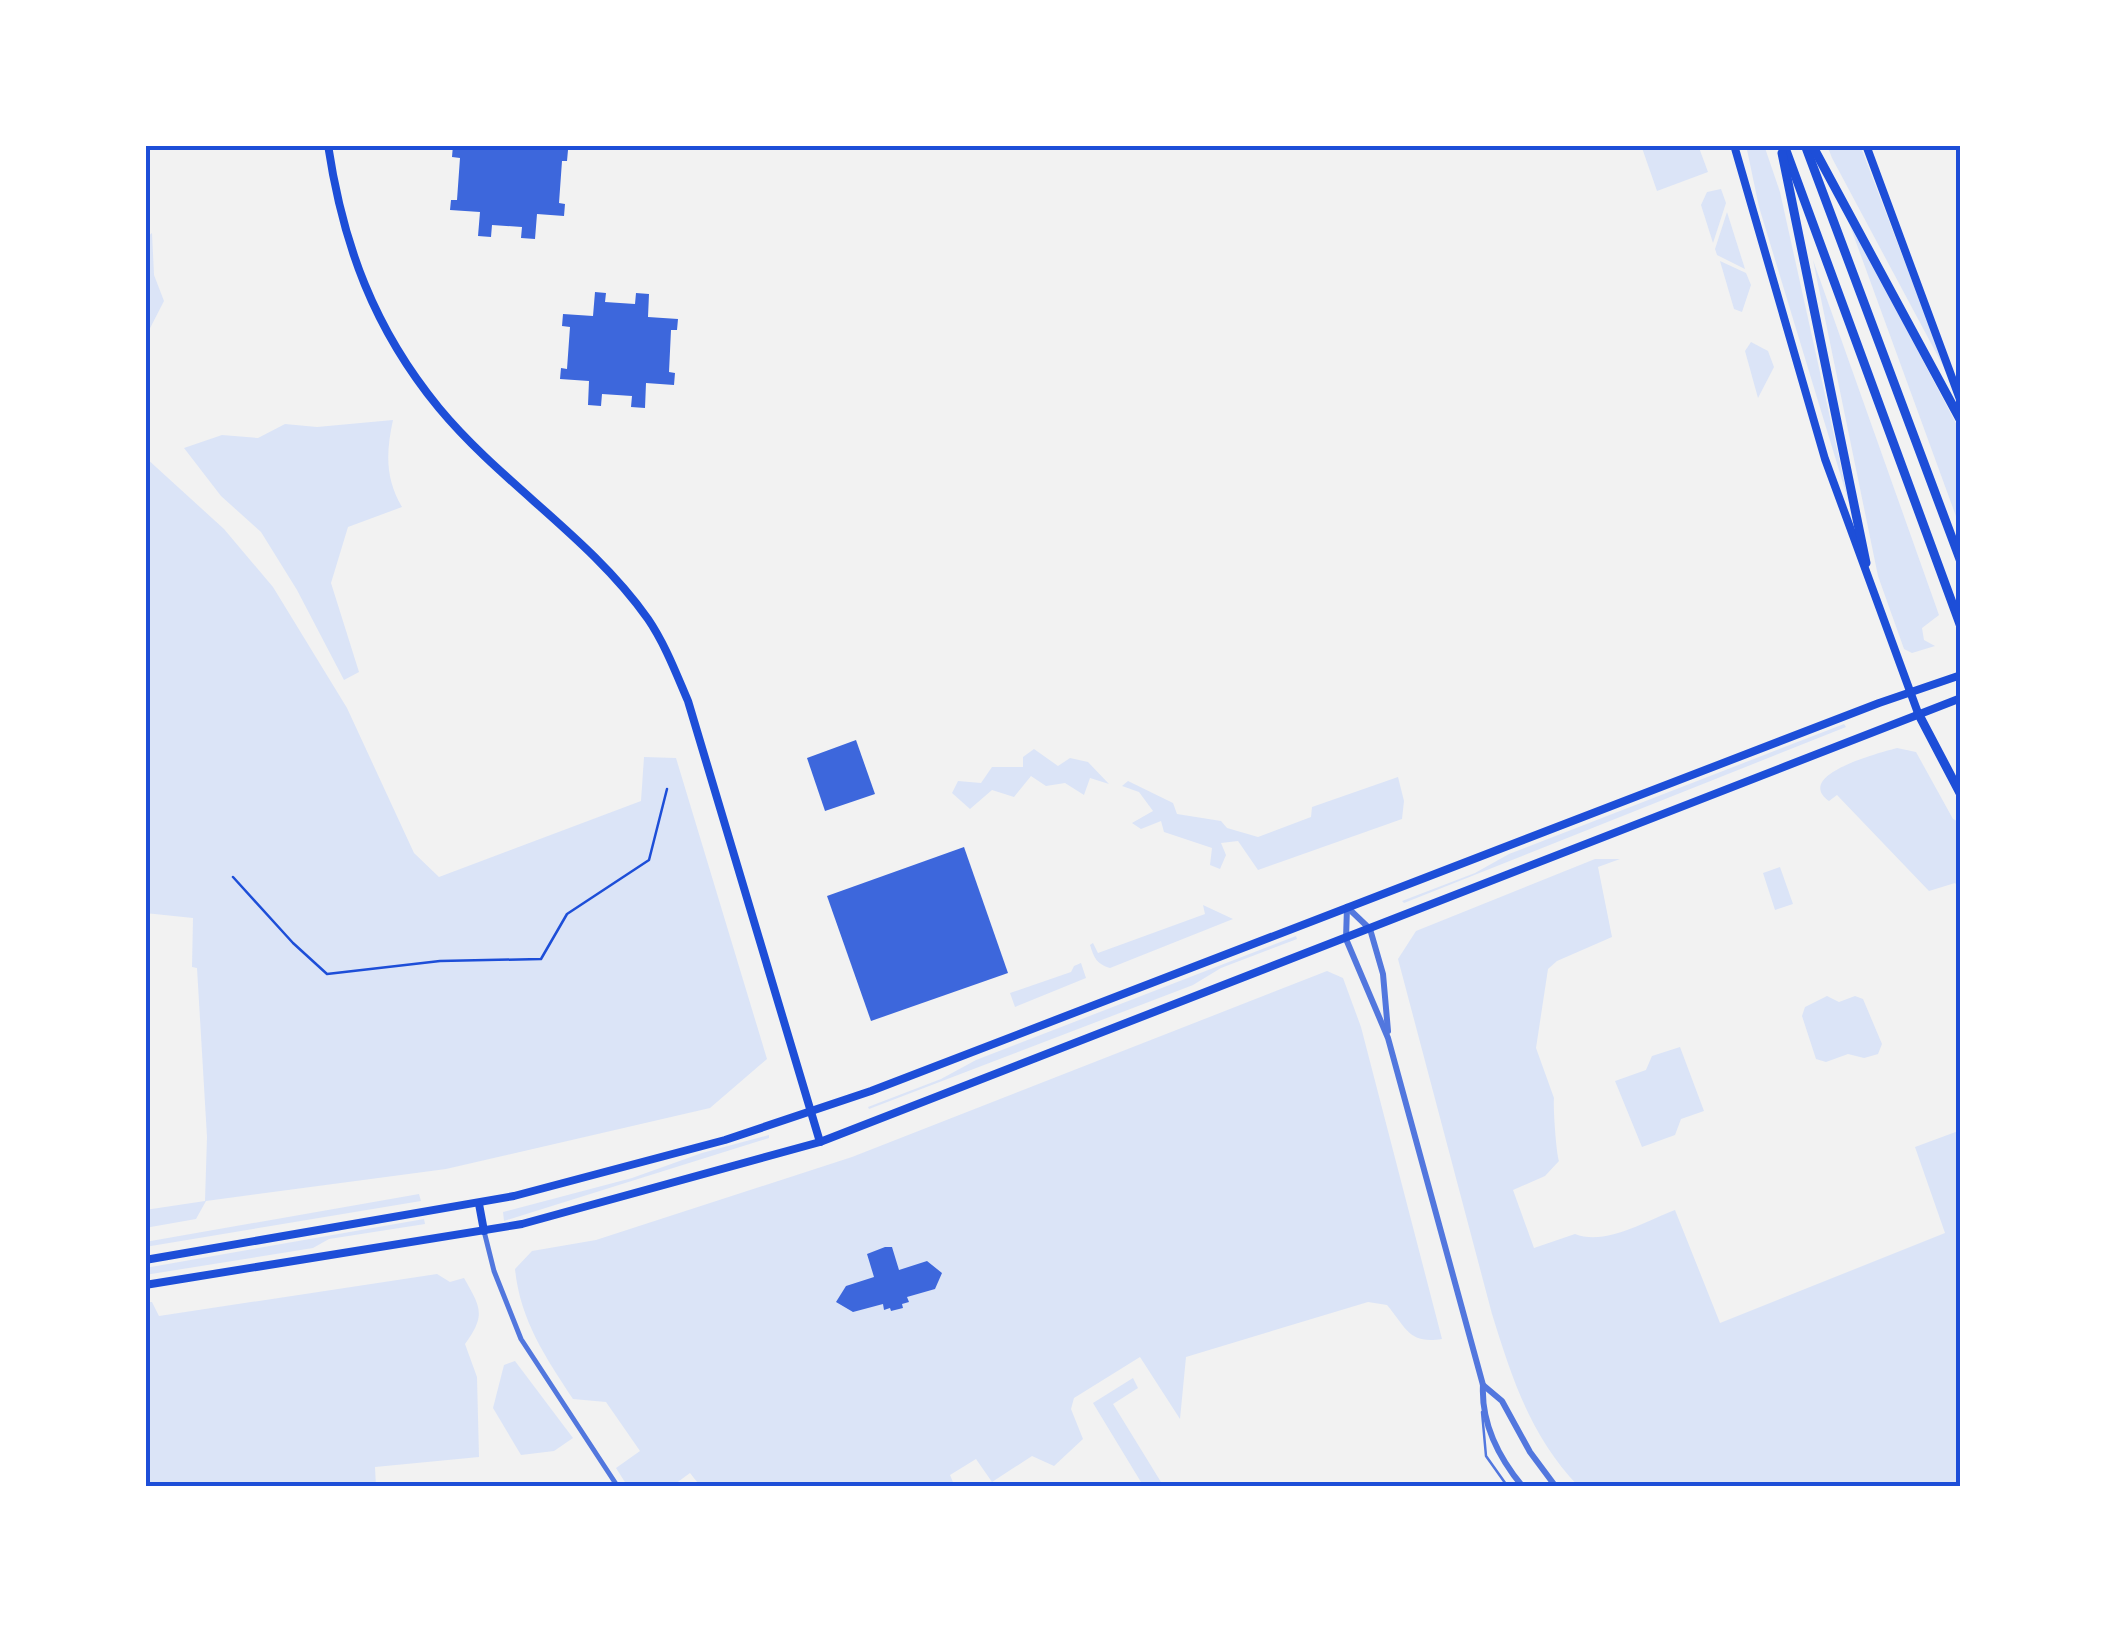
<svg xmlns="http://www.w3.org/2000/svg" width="2106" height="1632" viewBox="0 0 2106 1632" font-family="'IBM Plex Sans',sans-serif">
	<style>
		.green { fill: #dbe4f7 }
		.building { fill: #3d67dc }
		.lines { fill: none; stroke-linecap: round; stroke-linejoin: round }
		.path { stroke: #1d4ed8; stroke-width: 2.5 }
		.service { stroke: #5277de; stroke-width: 2.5 }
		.minor { stroke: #5277de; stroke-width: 5 }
		.tertiary { stroke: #5277de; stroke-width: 6 }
		.secondary { stroke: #1d4ed8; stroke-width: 8 }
		.trunk { stroke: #1d4ed8; stroke-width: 9 }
		.neatline { fill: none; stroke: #1d4ed8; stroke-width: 4 }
	</style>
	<rect width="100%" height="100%" fill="#f2f2f2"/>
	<!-- green -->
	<g class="green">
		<path d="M 1641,145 L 1698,145 L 1708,172 L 1657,191 Z"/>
		<path d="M 1746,145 L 1764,145 L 1780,192 L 1849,503 L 1759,207 Z"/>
		<path d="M 1827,145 L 1860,145 L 1948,375 L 1832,158 Z"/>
		<path d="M 1721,189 L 1726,203 L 1713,243 L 1701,205 L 1707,192 Z"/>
		<path d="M 1727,212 L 1745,269 L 1717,255 L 1715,249 Z"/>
		<path d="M 1845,212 L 1961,433 L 1961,530 Z"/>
		<path d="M 152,233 L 154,275 L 164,301 L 145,338 L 145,239 Z"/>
		<path d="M 1813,260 L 1939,615 L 1922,628 L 1924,640 L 1935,646 L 1912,653 L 1904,649 L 1878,576 Z"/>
		<path d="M 1720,261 L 1746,273 L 1751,285 L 1742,312 L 1734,309 Z"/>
		<path d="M 1751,342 L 1768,351 L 1774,367 L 1758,398 L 1745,351 Z"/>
		<path d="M 393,420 C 386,452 385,478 402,507 L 348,527 L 331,583 L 359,672 L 344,680 L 297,590 L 261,532 L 221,496 L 184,448 L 222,435 L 258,438 L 285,424 L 317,427 Z"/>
		<path d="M 145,457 L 224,529 L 273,587 L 347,708 L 414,853 L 439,877 L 641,801 L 644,757 L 676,758 L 767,1059 L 710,1108 L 446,1169 L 206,1201 L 196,1219 L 145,1228 L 145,1210 L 205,1201 L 207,1137 L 197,968 L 192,967 L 193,918 L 145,913 Z"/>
		<path d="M 1844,724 L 1846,727 L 1404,903 L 1402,901 L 1475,873 L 1509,854 Z"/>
		<path d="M 1897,748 L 1916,752 L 1953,819 L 1961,823 L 1961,891 L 1955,883 L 1929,891 L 1837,795 L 1829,801 C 1793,775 1879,753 1897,748 Z"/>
		<path d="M 1034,749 L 1058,766 L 1070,758 L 1088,762 L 1109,784 L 1090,778 L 1084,795 L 1065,783 L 1046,786 L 1031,776 L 1014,797 L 992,790 L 970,809 L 952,793 L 958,781 L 981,783 L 992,767 L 1023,767 L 1023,757 Z"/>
		<path d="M 1398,777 L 1404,801 L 1402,819 L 1258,870 L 1238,841 L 1221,843 L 1226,855 L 1220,869 L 1210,865 L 1212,848 L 1164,832 L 1161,821 L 1141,829 L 1132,823 L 1153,811 L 1139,792 L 1122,786 L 1128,781 L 1173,803 L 1177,814 L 1221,821 L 1227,828 L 1258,837 L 1311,817 L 1312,807 Z"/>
		<path d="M 1595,859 L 1620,859 L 1598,867 L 1612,937 L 1557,961 L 1548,969 L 1536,1048 L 1554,1098 C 1553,1106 1556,1152 1559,1161 L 1545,1176 L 1513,1190 L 1534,1248 L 1575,1234 C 1605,1246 1646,1221 1675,1210 L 1720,1323 L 1945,1233 L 1915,1147 L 1961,1130 L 1961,1487 L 1579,1487 C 1530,1435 1513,1381 1492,1314 L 1398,959 L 1416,931 Z"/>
		<path d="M 1780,867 L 1793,904 L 1775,910 L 1763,873 Z"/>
		<path d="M 1203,905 L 1233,919 L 1110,968 C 1097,964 1094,958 1090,945 L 1093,943 L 1098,953 L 1205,914 Z"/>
		<path d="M 1296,936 L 1297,939 L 1221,968 L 1193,985 L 869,1109 L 868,1107 L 941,1079 L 976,1060 Z"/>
		<path d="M 1081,963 L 1086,978 L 1015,1007 L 1010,993 L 1071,972 L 1074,966 Z"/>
		<path d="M 1327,971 L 1343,978 L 1361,1027 L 1442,1339 C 1409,1344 1407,1329 1387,1305 L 1368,1302 L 1186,1357 L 1180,1419 L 1140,1357 L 1074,1398 L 1071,1409 L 1083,1439 L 1054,1466 L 1032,1456 L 992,1482 L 976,1459 L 950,1475 L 955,1487 L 701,1487 L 690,1473 L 671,1487 L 628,1487 L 616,1468 L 640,1451 L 606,1402 L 573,1399 C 546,1358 520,1320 515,1269 L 532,1251 L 596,1240 L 852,1157 Z"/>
		<path d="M 1827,996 L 1839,1002 L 1855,996 L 1863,999 L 1882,1044 L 1878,1054 L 1864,1058 L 1848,1054 L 1826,1062 L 1816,1059 L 1802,1016 L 1805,1007 Z"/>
		<path d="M 1680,1047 L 1704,1111 L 1681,1119 L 1675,1135 L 1642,1147 L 1615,1081 L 1646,1070 L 1652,1056 Z"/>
		<path d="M 769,1135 L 769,1138 L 504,1221 L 503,1212 L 632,1178 L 702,1153 Z"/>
		<path d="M 419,1194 L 421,1201 L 145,1247 L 145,1242 Z"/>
		<path d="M 424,1219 L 425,1224 L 329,1239 L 313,1248 L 145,1275 L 145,1268 Z"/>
		<path d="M 437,1274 L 450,1282 L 464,1278 C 481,1308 486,1315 465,1344 L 477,1377 L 479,1457 L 375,1467 L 376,1487 L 145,1487 L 145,1302 L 152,1302 L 159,1316 Z"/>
		<path d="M 515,1361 L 573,1438 L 554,1451 L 521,1455 L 493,1408 L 504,1365 Z"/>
		<path d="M 1133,1378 L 1138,1388 L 1113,1404 L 1164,1487 L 1144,1487 L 1093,1403 Z"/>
	</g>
	<!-- building -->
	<g class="building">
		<path d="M 453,145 L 538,145 L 538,148 L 568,150 L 567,161 L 562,161 L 559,203 L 565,204 L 564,216 L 537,214 L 535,239 L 521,238 L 522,227 L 492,225 L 491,237 L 478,236 L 480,212 L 450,210 L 451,200 L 457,200 L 460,158 L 452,157 Z"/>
		<path d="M 595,292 L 606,293 L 605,302 L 635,304 L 636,293 L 649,294 L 648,317 L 678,319 L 677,330 L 671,330 L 669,372 L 675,373 L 674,385 L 646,383 L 645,408 L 631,407 L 632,396 L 602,394 L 601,406 L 588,405 L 589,381 L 560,379 L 561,368 L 567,369 L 570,327 L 562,326 L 563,314 L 593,316 Z"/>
		<path d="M 856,740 L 875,794 L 825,811 L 807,758 Z"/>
		<path d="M 964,847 L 1008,973 L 871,1021 L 827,896 Z"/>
		<path d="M 885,1247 L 892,1247 L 899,1270 L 927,1261 L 942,1273 L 935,1289 L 907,1297 L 909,1302 L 902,1304 L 903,1308 L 891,1311 L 890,1308 L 884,1310 L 883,1304 L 853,1312 L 836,1302 L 846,1286 L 874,1277 L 867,1254 Z"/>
	</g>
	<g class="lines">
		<!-- path -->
		<path class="path" d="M 233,877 L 293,943 L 327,974 L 440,961 L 541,959 L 567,914 L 649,860 L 667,789"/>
		<!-- service -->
		<path class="service" d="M 1482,1412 L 1486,1456 L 1508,1487"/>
		<!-- minor -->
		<path class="minor" d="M 484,1231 L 494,1271 L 521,1339 L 618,1487"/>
		<!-- tertiary -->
		<g class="tertiary">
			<path d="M 1347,907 L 1346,939 L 1388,1038 L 1483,1385 C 1481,1423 1499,1458 1523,1487"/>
			<path d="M 1347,907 L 1370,929 L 1383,974 L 1388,1031"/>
			<path d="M 1483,1385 L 1502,1401 L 1530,1452 L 1556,1487"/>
		</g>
		<!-- secondary -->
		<g class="secondary">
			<path d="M 328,145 C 343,245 374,329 439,408 C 502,484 591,538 648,619 C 665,644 676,673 688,701 L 820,1142"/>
			<path d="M 1734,145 L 1825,459 L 1918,713"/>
			<path d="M 1866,145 L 1961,402"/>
			<path d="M 479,1204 L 484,1231"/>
			<path d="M 145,1260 L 514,1196 L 725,1140 L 871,1091 L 1879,703 L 1961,675"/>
			<path d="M 145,1285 L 522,1224 L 820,1142 L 1961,698"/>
		</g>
		<!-- trunk -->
		<g class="trunk">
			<path d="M 1784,145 L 1961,627"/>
			<path d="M 1805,145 L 1961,562"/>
			<path d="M 1812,145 L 1961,421"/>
			<path d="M 1782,153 L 1866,563"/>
			<path d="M 1918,713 L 1961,795"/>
		</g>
	</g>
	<!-- border -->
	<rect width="2106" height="1632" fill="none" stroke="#ffffff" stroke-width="295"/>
	<rect x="148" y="148" width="1810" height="1336" class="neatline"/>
</svg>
